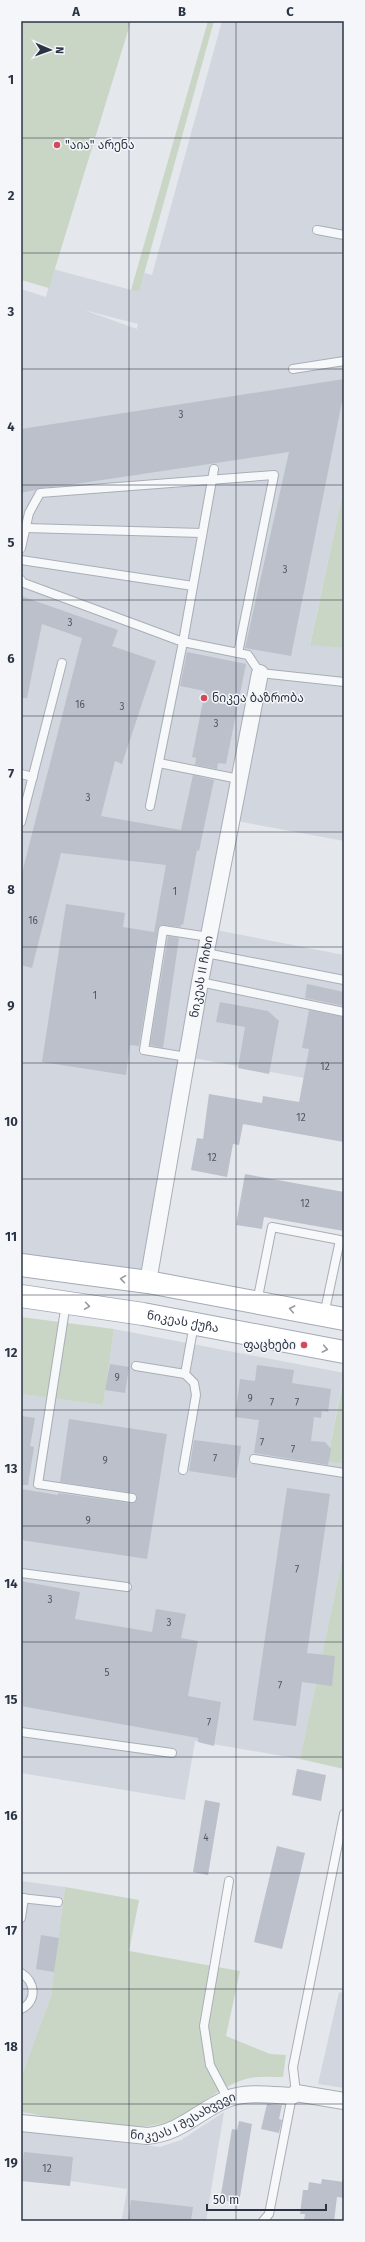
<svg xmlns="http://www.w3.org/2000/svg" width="365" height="2242" viewBox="0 0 365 2242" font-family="'Fira Sans','Noto Sans Georgian',sans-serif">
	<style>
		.built { fill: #d2d6de; fill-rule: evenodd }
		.green { fill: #c9d6c5 }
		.building { fill: #bbc0ca }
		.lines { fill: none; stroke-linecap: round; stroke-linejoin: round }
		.lane-casing { stroke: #a9aeb7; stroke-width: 10 }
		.street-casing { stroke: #a9aeb7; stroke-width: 18 }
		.primary-casing { stroke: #a3abb8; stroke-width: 24 }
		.lane { stroke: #f7f8fa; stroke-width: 8 }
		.street { stroke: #f7f8fa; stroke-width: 16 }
		.primary { stroke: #fff; stroke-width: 22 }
		.oneway { stroke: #959aa2 }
		.grid { fill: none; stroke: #2b3445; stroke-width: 1; stroke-opacity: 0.55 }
		.poi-dot { fill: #d1495b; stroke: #f4f6f9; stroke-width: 1.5 }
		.labels { text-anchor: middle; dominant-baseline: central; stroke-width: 3; stroke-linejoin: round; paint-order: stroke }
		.number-label { font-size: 10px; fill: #4f5766 }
		.poi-label { font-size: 12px; fill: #2b3445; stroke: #f4f6f9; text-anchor: start }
		.street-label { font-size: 12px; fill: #2b3445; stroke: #f4f6f9 }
		.neatline { fill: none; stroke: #2b3445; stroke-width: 1.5 }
		.grid-label { font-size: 13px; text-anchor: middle; font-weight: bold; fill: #2b3445 }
	</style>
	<rect width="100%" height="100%" fill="#e4e7ec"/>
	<!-- built -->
	<g class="built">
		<path d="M 222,21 L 344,21 L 344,487 L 310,644 L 344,648 L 344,841 L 232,820 L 211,929 L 344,955 L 344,1085 L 187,1057 L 148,1282 L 21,1265 L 21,289 L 46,297 L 53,269 L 139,292 L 144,273 L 152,275 ZM 84,310 L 138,324 L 137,328 L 137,329 Z"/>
		<path d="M 114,1329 L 344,1373 L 327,1462 L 344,1464 L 344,1551 L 300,1759 L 195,1741 L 185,1800 L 21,1773 L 21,1394 L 103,1405 Z"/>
		<path d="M 21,1881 L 65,1887 L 51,1996 L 21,2077 Z"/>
		<path d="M 339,1992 L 344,1993 L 344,2088 L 318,2084 Z"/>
		<path d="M 224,2112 L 206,2221 L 122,2219 L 127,2189 L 21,2174 L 21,2130 L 160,2147 L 181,2140 Z"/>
	</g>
	<!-- green -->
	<g class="green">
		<path d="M 21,21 L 131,21 L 49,288 L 21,280 Z"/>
		<path d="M 208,21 L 214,21 L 139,292 L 131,290 Z"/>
		<path d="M 344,487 L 344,648 L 310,645 Z"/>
		<path d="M 21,1317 L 114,1329 L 103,1405 L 21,1394 Z"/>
		<path d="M 344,1376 L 344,1464 L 327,1462 Z"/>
		<path d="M 344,1551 L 344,1769 L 300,1759 Z"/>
		<path d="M 65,1887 L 139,1900 L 129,1951 L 240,1971 L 226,2036 L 270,2054 L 286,2055 L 283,2077 C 273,2077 260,2076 250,2078 C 222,2084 199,2108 174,2119 C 132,2138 66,2119 21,2112 L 21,2077 L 51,1996 Z"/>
	</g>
	<!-- building -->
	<g class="building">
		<path d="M 344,379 L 344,401 L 342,402 L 291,656 L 245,648 L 289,452 L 69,485 L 40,488 L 35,490 L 21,493 L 21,429 Z"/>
		<path d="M 21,596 L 118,630 L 112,646 L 156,661 L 122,764 L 115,761 L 101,816 L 181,830 L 193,775 L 214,780 L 199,851 L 197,850 L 183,925 L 181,924 L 181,927 L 161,925 L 158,929 L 139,1046 L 130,1045 L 126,1075 L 42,1062 L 66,904 L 125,913 L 123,927 L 154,932 L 166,865 L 61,853 L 32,968 L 21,965 L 21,877 L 82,638 L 42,624 L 27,698 L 21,698 Z"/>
		<path d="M 187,652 L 246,664 L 226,764 L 218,763 L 217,769 L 195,765 L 196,758 L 192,757 L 205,691 L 180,686 Z"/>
		<path d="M 168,936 L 179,938 L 163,1048 L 150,1045 Z"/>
		<path d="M 307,984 L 344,992 L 344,1006 L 305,998 Z"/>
		<path d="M 220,1002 L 268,1011 L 279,1021 L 269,1074 L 238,1068 L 245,1027 L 216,1022 Z"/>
		<path d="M 309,1010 L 344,1017 L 344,1142 L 243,1124 L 239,1145 L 233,1144 L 227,1177 L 191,1170 L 197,1138 L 203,1139 L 209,1094 L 262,1103 L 263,1096 L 299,1102 L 309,1049 L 302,1048 Z"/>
		<path d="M 245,1174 L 344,1192 L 344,1231 L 264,1217 L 262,1229 L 236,1225 Z"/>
		<path d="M 110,1364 L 129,1367 L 125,1393 L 105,1390 Z"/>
		<path d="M 257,1365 L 294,1370 L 292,1383 L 331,1389 L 328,1412 L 322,1411 L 321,1418 L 314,1417 L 311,1441 L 325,1442 L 331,1449 L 328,1465 L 254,1453 L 259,1420 L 235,1417 L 240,1379 L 255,1381 Z"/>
		<path d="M 21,1416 L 35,1418 L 30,1446 L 34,1447 L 28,1485 L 21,1485 Z"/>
		<path d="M 69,1419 L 167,1434 L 147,1559 L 21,1540 L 21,1489 L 58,1495 L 58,1493 L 131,1503 L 137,1499 L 137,1496 L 133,1493 L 60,1482 Z"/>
		<path d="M 194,1440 L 241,1446 L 236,1478 L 189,1471 Z"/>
		<path d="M 287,1488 L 330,1494 L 307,1653 L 335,1656 L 332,1686 L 302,1682 L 296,1726 L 253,1720 Z"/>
		<path d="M 21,1581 L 80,1592 L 75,1619 L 152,1632 L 156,1609 L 186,1614 L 181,1638 L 198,1641 L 188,1696 L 221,1702 L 214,1746 L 198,1742 L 198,1738 L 21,1706 Z"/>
		<path d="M 297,1769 L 326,1775 L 321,1801 L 292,1795 Z"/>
		<path d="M 205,1800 L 220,1803 L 208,1875 L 193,1872 Z"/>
		<path d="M 277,1846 L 305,1853 L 282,1949 L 254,1942 Z"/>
		<path d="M 41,1935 L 59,1938 L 54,1972 L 36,1969 Z"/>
		<path d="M 267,2104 L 282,2105 L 279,2119 L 282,2120 L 279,2133 L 261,2129 Z"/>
		<path d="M 239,2121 L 252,2124 L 239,2203 L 220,2200 L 232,2129 L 237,2130 Z"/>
		<path d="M 24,2152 L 73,2157 L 70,2186 L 21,2181 Z"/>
		<path d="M 322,2179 L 344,2182 L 344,2198 L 337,2197 L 334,2221 L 304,2221 L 305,2214 L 300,2214 L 303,2190 L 308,2190 L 309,2182 L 321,2184 Z"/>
		<path d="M 131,2200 L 193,2207 L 191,2221 L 128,2221 Z"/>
	</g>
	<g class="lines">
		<!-- lane casing -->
		<g class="lane-casing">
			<g id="lane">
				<path d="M 317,230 L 344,235"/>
				<path d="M 293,369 L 344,361"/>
				<path d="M 214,469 L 183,642 L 248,655 L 260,673 L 344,682"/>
				<path d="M 26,528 L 202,533"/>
				<path d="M 21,548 L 29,513 L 40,493 L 274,475 L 238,653"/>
				<path d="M 21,560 L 193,586"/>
				<path d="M 21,580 L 21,582 L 183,642 L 150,806"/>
				<path d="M 159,763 L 239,779"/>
				<path d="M 21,774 L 33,777"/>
				<path d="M 21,822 L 62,663"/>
				<path d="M 206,953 L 344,980"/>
				<path d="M 200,982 L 344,1012"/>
				<path d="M 187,1057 L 144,1050 L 163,930 L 209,937"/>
				<path d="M 257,1302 L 272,1227 L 340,1240 L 324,1315"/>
				<path d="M 66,1303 L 38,1484 L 132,1498"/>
				<path d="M 136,1366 L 185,1374"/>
				<path d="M 254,1459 L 344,1473"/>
				<path d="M 183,1470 L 196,1395 L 194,1383 L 185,1374 L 194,1324"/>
				<path d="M 21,1573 L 127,1587"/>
				<path d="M 21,1732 L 172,1753"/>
				<path d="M 21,1898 L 58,1902"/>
				<path d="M 21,1918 L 24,1898"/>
				<path d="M 21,1973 C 35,1981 38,2001 21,2009"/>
				<path d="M 296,2093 L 293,2067 L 344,1814"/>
				<path d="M 228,2099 L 210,2065 L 204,2026 L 229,1881"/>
				<path d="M 263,2221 L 269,2214 L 292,2096"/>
			</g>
		</g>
		<!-- street casing -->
		<g class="street-casing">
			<g id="street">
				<path id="s1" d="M 148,1282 L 200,982 L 260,673"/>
				<path id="s2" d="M 21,2123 L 147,2136 C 181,2133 198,2111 227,2099 C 246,2091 272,2095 292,2096 L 296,2093 L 344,2101"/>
			</g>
		</g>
		<!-- primary casing -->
		<g class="primary-casing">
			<g id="primary">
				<path d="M 21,1265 L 148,1282 L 344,1319"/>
				<path id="s3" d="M 21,1296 L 143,1314 L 344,1352"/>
			</g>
		</g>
		<!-- lane -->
		<use href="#lane" class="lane"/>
		<!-- street -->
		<use href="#street" class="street"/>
		<!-- primary -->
		<use href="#primary" class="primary"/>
	</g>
	<!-- one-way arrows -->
	<defs><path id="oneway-chevron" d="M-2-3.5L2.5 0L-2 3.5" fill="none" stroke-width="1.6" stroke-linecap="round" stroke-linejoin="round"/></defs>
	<g class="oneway">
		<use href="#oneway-chevron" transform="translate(123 1279) rotate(-172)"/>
		<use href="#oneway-chevron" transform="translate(87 1306) rotate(8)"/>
		<use href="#oneway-chevron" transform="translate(292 1309) rotate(-169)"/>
		<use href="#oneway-chevron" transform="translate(325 1349) rotate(11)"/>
	</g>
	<!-- grid -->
	<path class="grid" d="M 129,21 L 129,2221M 236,21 L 236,2221M 21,138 L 344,138M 21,253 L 344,253M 21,369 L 344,369M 21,485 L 344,485M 21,600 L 344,600M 21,716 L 344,716M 21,832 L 344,832M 21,947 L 344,947M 21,1063 L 344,1063M 21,1179 L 344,1179M 21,1295 L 344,1295M 21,1410 L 344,1410M 21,1526 L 344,1526M 21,1642 L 344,1642M 21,1757 L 344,1757M 21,1873 L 344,1873M 21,1989 L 344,1989M 21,2104 L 344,2104"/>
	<!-- markers -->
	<g class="poi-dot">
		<circle cx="57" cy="145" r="4"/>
		<circle cx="204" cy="698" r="4"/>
		<circle cx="304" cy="1345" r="4"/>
	</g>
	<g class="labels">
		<!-- number labels -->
		<g class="number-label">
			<text x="181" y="415">3</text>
			<text x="285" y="570">3</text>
			<text x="70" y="623">3</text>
			<text x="80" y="705">16</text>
			<text x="122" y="707">3</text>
			<text x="216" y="724">3</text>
			<text x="88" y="798">3</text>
			<text x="175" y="892">1</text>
			<text x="33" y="921">16</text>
			<text x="95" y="996">1</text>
			<text x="325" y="1067">12</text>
			<text x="301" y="1118">12</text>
			<text x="212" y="1158">12</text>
			<text x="305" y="1204">12</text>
			<text x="117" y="1378">9</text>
			<text x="250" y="1399">9</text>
			<text x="272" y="1403">7</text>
			<text x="297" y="1403">7</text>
			<text x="262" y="1443">7</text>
			<text x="293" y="1450">7</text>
			<text x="215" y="1459">7</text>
			<text x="105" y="1461">9</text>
			<text x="88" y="1521">9</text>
			<text x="297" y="1570">7</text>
			<text x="50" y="1600">3</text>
			<text x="169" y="1623">3</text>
			<text x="107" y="1673">5</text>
			<text x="280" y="1686">7</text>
			<text x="209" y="1723">7</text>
			<text x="206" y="1838">4</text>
			<text x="47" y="2169">12</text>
		</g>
		<!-- poi labels -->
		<g class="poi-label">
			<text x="65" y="145">"აია" არენა</text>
			<text x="212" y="698">ნიკეა ბაზრობა</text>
			<text x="296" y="1345" text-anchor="end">ფაცხები</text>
		</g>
		<!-- street labels -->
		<g class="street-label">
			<text stroke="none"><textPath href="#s1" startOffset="310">ნიკეას II ჩიხი</textPath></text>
			<text stroke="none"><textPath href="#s3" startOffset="164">ნიკეას ქუჩა</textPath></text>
			<text stroke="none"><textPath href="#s2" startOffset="167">ნიკეას I შესახვევი</textPath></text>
		</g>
	</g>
	<!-- border -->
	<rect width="365" height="2242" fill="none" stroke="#f4f6f9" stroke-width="44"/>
	<!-- north arrow -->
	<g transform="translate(50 50) rotate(92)" stroke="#f4f6f9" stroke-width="3" paint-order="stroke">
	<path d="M0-3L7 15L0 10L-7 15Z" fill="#2b3445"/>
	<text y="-6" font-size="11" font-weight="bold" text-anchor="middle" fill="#2b3445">N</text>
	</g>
	<!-- scale -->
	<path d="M207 2204v6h119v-6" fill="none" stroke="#2b3445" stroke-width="2"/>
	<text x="213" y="2204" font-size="12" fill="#2b3445" stroke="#f4f6f9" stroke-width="3" paint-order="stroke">50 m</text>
	<rect x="22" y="22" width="321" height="2198" class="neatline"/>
	<g class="grid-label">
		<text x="76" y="16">A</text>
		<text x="182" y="16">B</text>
		<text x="290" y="16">C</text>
		<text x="11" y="84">1</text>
		<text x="11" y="200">2</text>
		<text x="11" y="316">3</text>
		<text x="11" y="431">4</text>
		<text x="11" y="547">5</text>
		<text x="11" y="663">6</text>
		<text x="11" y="778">7</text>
		<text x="11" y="894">8</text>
		<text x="11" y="1010">9</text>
		<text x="11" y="1126">10</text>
		<text x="11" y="1241">11</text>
		<text x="11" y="1357">12</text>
		<text x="11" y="1473">13</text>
		<text x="11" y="1588">14</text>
		<text x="11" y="1704">15</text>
		<text x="11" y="1820">16</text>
		<text x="11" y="1935">17</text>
		<text x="11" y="2051">18</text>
		<text x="11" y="2167">19</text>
	</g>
</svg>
